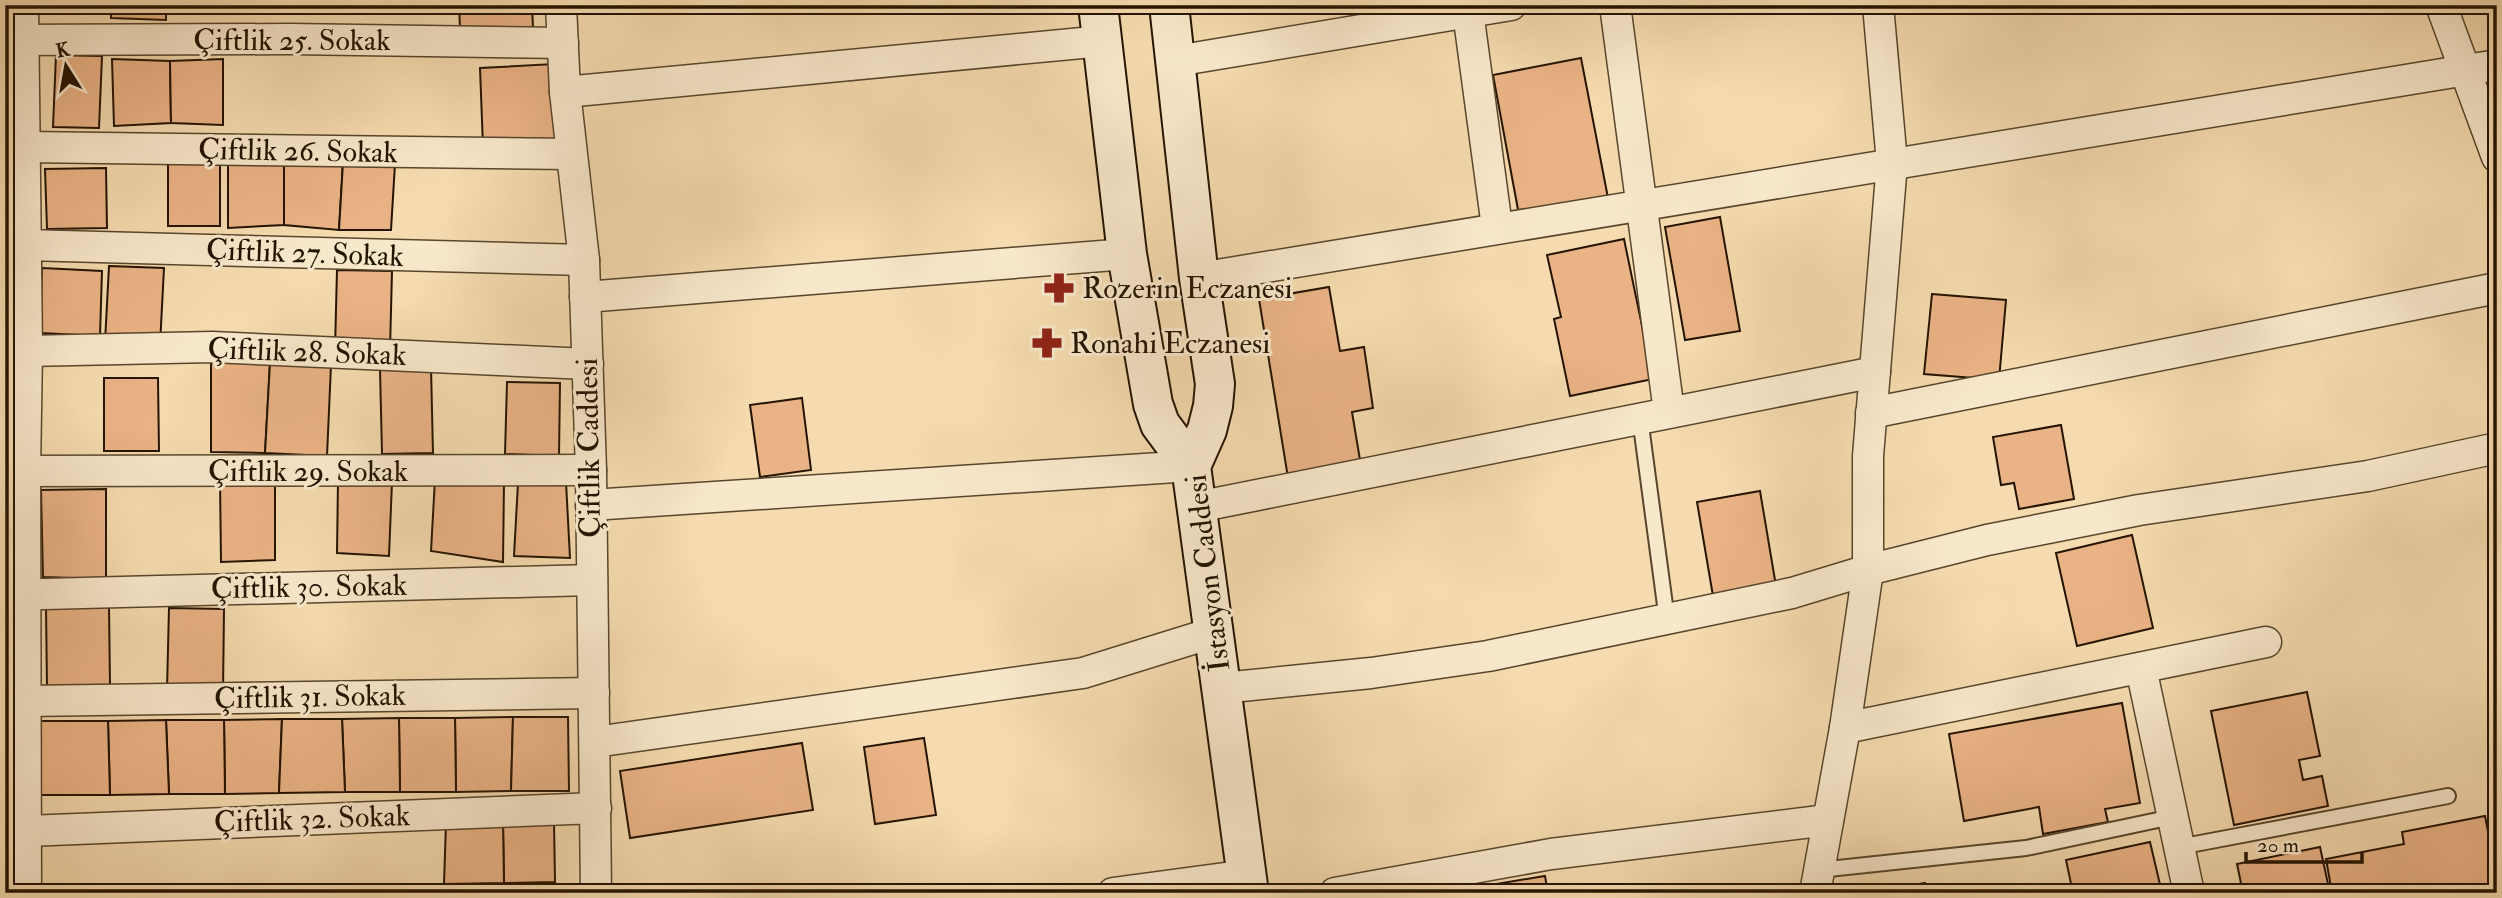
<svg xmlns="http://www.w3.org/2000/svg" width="2502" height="898" viewBox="0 0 2502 898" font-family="'IM FELL Double Pica',serif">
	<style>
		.building { fill: #eab386; stroke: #241400; stroke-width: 2 }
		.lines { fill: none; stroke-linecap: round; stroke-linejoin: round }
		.service-casing { stroke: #58462c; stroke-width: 18 }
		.minor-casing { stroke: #58462c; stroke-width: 33 }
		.secondary-casing { stroke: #241400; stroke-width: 42 }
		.service { stroke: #f8e8cb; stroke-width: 14 }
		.minor { stroke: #f8e8cb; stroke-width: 30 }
		.secondary { stroke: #f8e8cb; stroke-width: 38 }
		.labels { text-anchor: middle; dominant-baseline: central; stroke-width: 6; stroke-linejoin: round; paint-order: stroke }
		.street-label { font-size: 30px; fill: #241400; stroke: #f8e8cb }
		.poi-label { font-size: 30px; fill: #241400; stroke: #f8e8cb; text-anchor: start }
	</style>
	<rect width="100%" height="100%" fill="#f5dbaf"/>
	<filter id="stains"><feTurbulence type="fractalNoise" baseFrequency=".00286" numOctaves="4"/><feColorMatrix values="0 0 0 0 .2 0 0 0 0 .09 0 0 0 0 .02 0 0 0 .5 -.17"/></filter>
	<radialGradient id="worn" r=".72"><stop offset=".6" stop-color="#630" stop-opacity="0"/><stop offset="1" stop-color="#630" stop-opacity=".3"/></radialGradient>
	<!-- building -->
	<g class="building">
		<path d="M 55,5 L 104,5 L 104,9 L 55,8 Z"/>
		<path d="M 111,5 L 166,5 L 166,20 L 111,18 Z"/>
		<path d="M 225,5 L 276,5 L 276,9 Z"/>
		<path d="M 459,5 L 532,5 L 533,28 L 460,29 Z"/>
		<path d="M 56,55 L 102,56 L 99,128 L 53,127 Z"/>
		<path d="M 1581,58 L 1608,198 L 1519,215 L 1493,75 Z"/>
		<path d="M 112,59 L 170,61 L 171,123 L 114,126 Z"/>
		<path d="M 223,59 L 223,125 L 171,123 L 170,61 Z"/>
		<path d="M 554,64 L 556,147 L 483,147 L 480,68 Z"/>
		<rect x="168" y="162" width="52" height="64"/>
		<path d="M 228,162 L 284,163 L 284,225 L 228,228 Z"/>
		<path d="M 343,162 L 339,230 L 284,225 L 284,163 Z"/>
		<path d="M 343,162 L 395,164 L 391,230 L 339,230 Z"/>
		<path d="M 106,168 L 107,228 L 47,229 L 45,169 Z"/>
		<path d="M 1720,217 L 1740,331 L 1685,340 L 1665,227 Z"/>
		<path d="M 1624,239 L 1653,379 L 1570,396 L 1554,319 L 1561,317 L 1547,255 Z"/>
		<path d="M 109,266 L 164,268 L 160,345 L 105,342 Z"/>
		<path d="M 42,268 L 102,271 L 100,336 L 40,333 Z"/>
		<path d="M 337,270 L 392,271 L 390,350 L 335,349 Z"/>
		<path d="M 1329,287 L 1340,351 L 1364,347 L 1373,408 L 1352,412 L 1362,472 L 1289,484 L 1259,299 Z"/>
		<path d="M 1932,294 L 2006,300 L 1999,380 L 1924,374 Z"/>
		<path d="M 211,359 L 270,363 L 265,453 L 211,452 Z"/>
		<path d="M 270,363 L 331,365 L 327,456 L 265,453 Z"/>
		<path d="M 431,368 L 433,453 L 382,454 L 380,369 Z"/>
		<path d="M 104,378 L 158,378 L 159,451 L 104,451 Z"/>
		<path d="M 507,382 L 560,383 L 559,456 L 505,454 Z"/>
		<path d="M 802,398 L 811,470 L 760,477 L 750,405 Z"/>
		<path d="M 2061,425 L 2074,499 L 2019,509 L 2014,483 L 2001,485 L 1993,437 Z"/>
		<path d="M 275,477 L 275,560 L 221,562 L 220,480 Z"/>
		<path d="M 435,479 L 504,482 L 503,562 L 431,551 Z"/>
		<path d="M 338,480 L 392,482 L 389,556 L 337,553 Z"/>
		<path d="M 566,482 L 570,558 L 514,556 L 518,483 Z"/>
		<path d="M 106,489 L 106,579 L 43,577 L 41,490 Z"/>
		<path d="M 1760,491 L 1776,586 L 1713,596 L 1697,502 Z"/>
		<path d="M 2132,535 L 2153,628 L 2077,646 L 2056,553 Z"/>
		<path d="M 109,606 L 110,686 L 47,687 L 46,607 Z"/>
		<path d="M 169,608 L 224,609 L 223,691 L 167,690 Z"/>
		<path d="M 2307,692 L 2320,756 L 2299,760 L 2303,780 L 2322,776 L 2328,806 L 2234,825 L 2211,711 Z"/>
		<path d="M 2122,703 L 2140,803 L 2105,809 L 2108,822 L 2043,834 L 2039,807 L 1964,821 L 1949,734 Z"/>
		<path d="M 513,717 L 511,791 L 456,792 L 455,718 Z"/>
		<path d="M 513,717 L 568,717 L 569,791 L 511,791 Z"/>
		<path d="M 399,718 L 455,718 L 456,792 L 400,792 Z"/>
		<path d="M 399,718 L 400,792 L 345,792 L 342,719 Z"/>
		<path d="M 282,719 L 279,793 L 225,794 L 224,720 Z"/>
		<path d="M 282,719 L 342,719 L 345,792 L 279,793 Z"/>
		<path d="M 166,720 L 224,720 L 225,794 L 169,794 Z"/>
		<path d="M 166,720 L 169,794 L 110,795 L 108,721 Z"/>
		<path d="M 39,721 L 108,721 L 110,795 L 39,795 Z"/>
		<path d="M 924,738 L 936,815 L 875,824 L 864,747 Z"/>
		<path d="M 802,743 L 813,810 L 630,838 L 620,771 Z"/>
		<path d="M 2485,816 L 2497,878 L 2497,893 L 2332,893 L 2326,859 L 2404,844 L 2402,832 Z"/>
		<path d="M 554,822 L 555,882 L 504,883 L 503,823 Z"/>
		<path d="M 446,823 L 503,823 L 504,883 L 444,884 Z"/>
		<path d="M 2150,842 L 2162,893 L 2073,893 L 2066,860 Z"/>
		<path d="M 2320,847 L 2330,893 L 2243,893 L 2237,864 Z"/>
		<path d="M 1545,876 L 1548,893 L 1491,893 L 1490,885 Z"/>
		<path d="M 1925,883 L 1926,893 L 1867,893 Z"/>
	</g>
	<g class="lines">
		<!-- service casing -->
		<g class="service-casing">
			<g id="service">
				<path d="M 1640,418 L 1667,620"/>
				<path d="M 2179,847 L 2448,796"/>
				<path d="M 1819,870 L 2026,848 L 2172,817"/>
			</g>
		</g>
		<!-- minor casing -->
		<g class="minor-casing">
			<g id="minor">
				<path d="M 23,5 L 27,351 L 25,471 L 26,893"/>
				<path d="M 561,5 L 565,92 L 584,260 L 591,470 L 596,893"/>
				<path d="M 1615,5 L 1669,412"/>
				<path d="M 2441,5 L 2497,157"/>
				<path d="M 1468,12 L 1497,227"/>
				<path d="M 5,40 L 290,39 L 563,43"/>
				<path d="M 1176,61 L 1511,5"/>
				<path d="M 565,92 L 1103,41"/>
				<path d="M 25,147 L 571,154"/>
				<path d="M 25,245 L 584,260"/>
				<path d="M 1199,278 L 2497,65"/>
				<path d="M 585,297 L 1127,254"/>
				<path d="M 27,351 L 212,347 L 588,364"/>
				<path d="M 1871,413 L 2497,288"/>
				<path d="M 25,471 L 591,470"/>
				<path d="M 591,505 L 1191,466"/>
				<path d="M 1197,507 L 1875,372"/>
				<path d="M 6,595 L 592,580"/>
				<path d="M 2141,668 L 2189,893"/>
				<path d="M 1222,688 L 1371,673 L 1488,656 L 1792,593 L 1868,570 L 1987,540 L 2139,510 L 2368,476 L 2497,448"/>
				<path d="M 26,701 L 594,693"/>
				<path d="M 1845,728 L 2266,642"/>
				<path d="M 595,742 L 1083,673 L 1215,632"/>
				<path d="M 27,831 L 596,808"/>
				<path d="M 1113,893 L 1247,875"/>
				<path d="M 1335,893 L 1551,854 L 1828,820"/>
				<path d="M 1815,893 L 1845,728 L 1868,570 L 1868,456 L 1892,163 L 1878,5"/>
			</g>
		</g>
		<!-- secondary casing -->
		<g class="secondary-casing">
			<g id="secondary">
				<path d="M 1098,5 L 1127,254 L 1153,404 L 1160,424 L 1191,466"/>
				<path d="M 1169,5 L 1199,278 L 1215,384 L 1213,406 L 1207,430 L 1191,466 L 1249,893"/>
			</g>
		</g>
		<!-- service -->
		<use href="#service" class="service"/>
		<!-- minor -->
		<use href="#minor" class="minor"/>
		<!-- secondary -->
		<use href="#secondary" class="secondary"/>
	</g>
	<!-- icons -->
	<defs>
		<g id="pharmacy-bare" transform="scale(2.415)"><path d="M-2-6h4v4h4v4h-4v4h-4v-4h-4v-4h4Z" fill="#8f2418" stroke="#f8e8cb" stroke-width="2.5" paint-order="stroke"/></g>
	</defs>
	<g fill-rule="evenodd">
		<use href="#pharmacy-bare" x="1059" y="288"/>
		<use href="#pharmacy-bare" x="1047" y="343"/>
	</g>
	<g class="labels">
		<!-- street labels -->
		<g class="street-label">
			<text x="292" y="40">Çiftlik 25. Sokak</text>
			<text transform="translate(298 151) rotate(1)">Çiftlik 26. Sokak</text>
			<text transform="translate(305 253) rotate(2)">Çiftlik 27. Sokak</text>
			<text transform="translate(307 352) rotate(2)">Çiftlik 28. Sokak</text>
			<text transform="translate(589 448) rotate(-91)">Çiftlik Caddesi</text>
			<text x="308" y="471">Çiftlik 29. Sokak</text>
			<text transform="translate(1208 573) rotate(-97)">İstasyon Caddesi</text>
			<text transform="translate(309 587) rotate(-1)">Çiftlik 30. Sokak</text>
			<text transform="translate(310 697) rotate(-1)">Çiftlik 31. Sokak</text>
			<text transform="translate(312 819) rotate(-2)">Çiftlik 32. Sokak</text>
		</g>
		<!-- poi labels -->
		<g class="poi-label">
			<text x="1082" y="288">Rozerin Eczanesi</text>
			<text x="1070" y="343">Ronahi Eczanesi</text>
		</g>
	</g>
	<!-- margin -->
	<rect width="2502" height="898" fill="none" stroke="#f5dbaf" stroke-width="28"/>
	<rect x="7" y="7" width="2488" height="884" fill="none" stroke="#241400" stroke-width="3.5"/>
	<rect x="14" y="14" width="2474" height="870" fill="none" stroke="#241400" stroke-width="2"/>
	<!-- north arrow -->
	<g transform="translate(66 66) rotate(349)" stroke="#f8e8cb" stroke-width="5" paint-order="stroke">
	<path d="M0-5L12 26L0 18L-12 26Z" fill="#241400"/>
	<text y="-10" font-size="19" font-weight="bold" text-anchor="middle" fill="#241400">K</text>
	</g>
	<!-- scale -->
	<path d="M2246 852v10h116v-10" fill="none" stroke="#241400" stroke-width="3.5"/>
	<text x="2257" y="852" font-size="21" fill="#241400" stroke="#f8e8cb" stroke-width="5" paint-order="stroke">20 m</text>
	<rect width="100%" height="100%" filter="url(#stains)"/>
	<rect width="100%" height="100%" fill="url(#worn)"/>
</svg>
